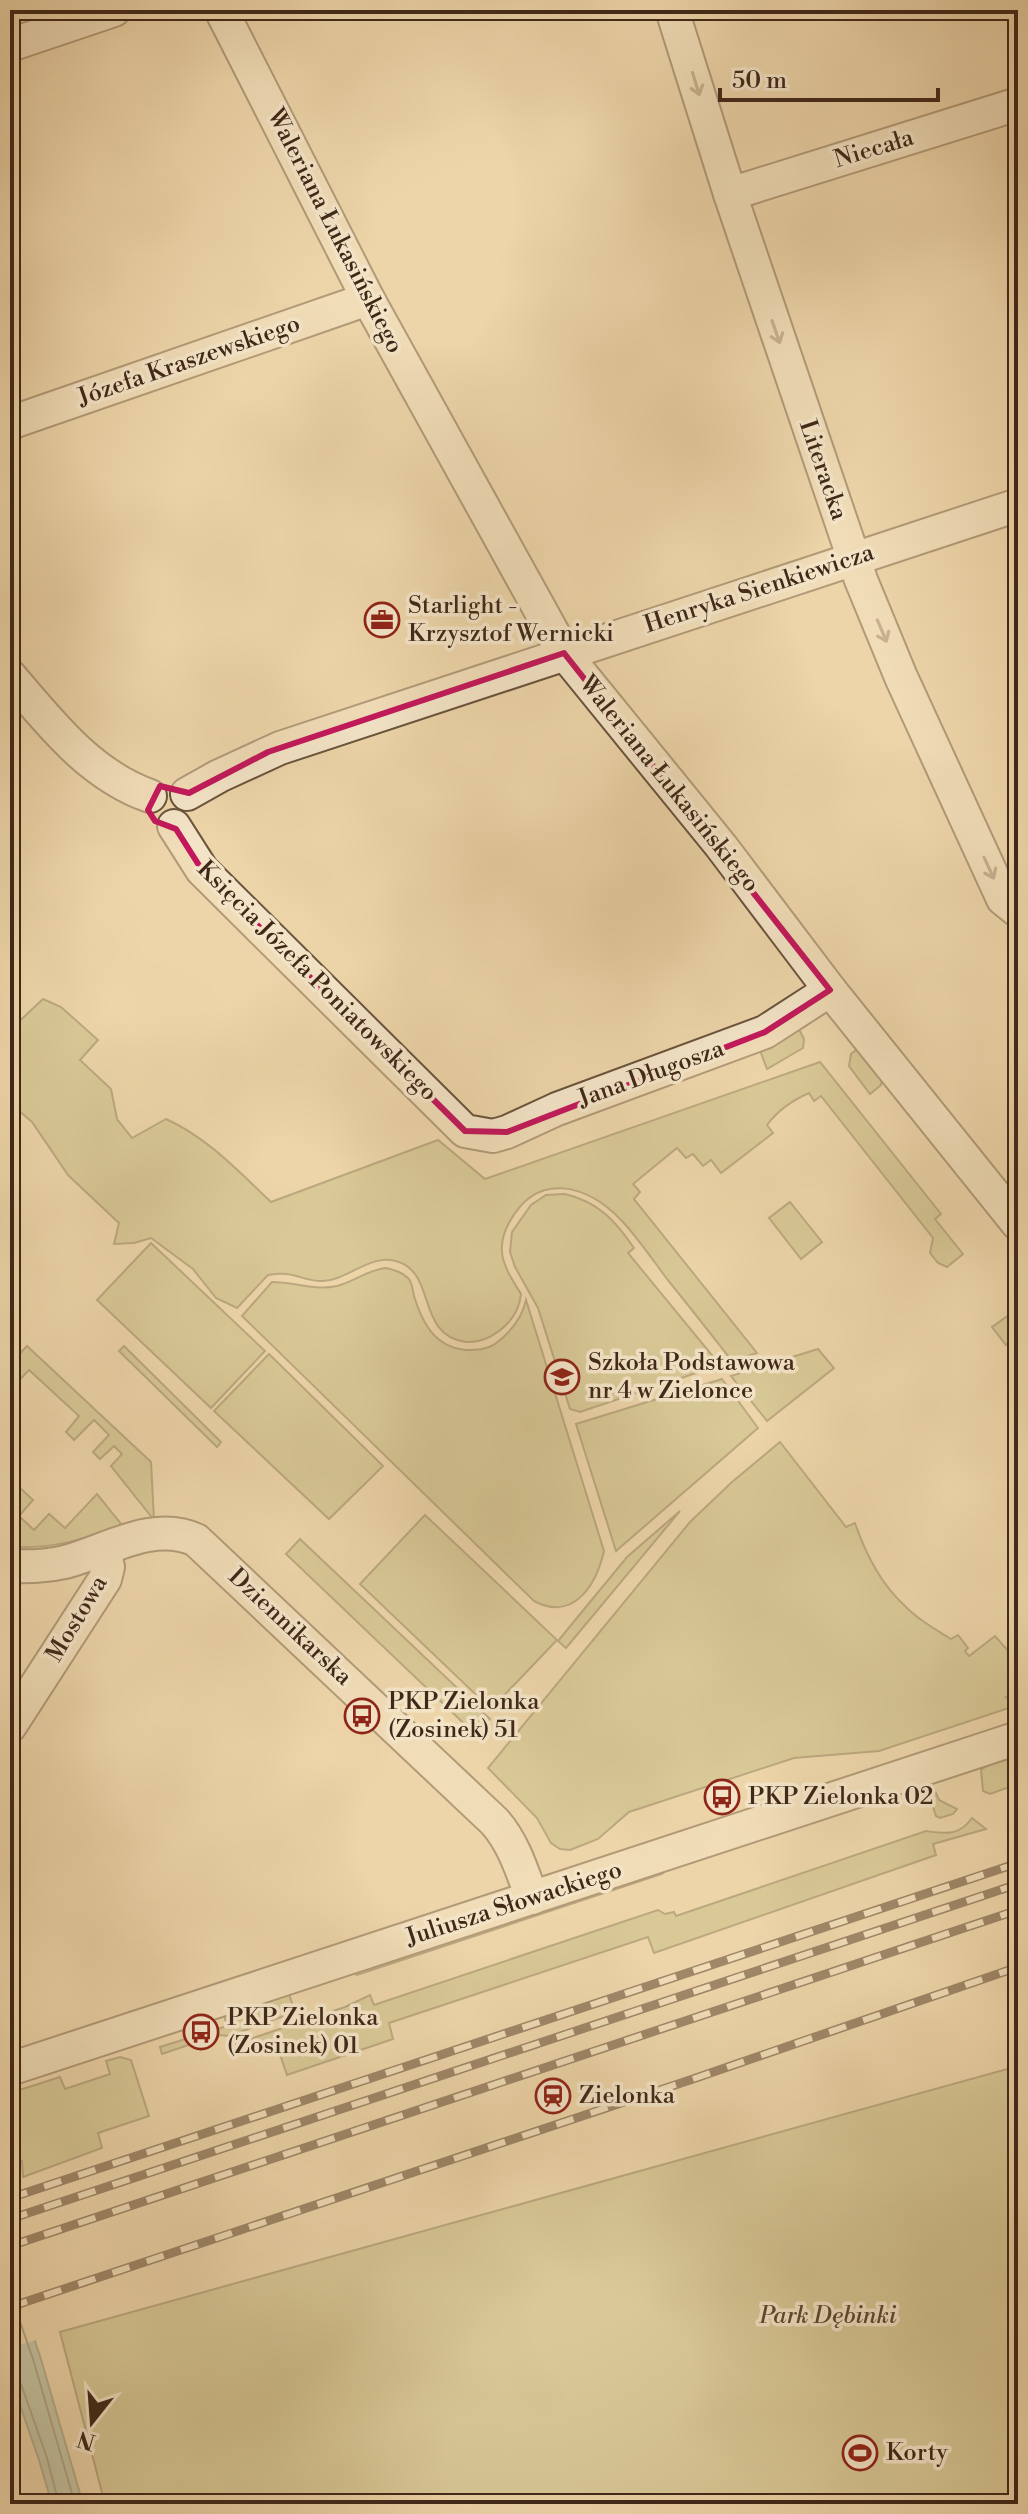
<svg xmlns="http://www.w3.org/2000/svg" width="1028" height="2514" viewBox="0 0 1028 2514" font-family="'Libre Bodoni',serif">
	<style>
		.green { fill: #c0bb82; stroke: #80724e; stroke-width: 2 }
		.water { fill: #9ab9a5; stroke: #767f6d; stroke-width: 2 }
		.pier { fill: #edd5a9 }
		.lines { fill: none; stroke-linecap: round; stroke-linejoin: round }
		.shore { stroke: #6d705f; stroke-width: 2 }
		.minor-casing { stroke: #6b533d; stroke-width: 36 }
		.minor { stroke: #f3e4c7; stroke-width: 32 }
		.rail-casing { stroke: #402819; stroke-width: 9 }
		.rail { stroke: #f3e4c7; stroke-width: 6; stroke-dasharray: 18; stroke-linecap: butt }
		.oneway { stroke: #9a8670 }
		.marked { fill: none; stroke: #c2185b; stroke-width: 6; stroke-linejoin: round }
		.labels { text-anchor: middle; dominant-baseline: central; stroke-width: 7; stroke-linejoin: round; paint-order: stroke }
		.street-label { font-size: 24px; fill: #402819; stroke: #f3e4c7 }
		.poi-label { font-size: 24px; fill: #402819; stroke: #f3e4c7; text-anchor: start }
		.park-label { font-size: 24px; font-style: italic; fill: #5a452e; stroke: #f3e4c7 }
	</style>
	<rect width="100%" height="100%" fill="#edd5a9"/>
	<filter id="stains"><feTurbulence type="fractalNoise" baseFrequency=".0025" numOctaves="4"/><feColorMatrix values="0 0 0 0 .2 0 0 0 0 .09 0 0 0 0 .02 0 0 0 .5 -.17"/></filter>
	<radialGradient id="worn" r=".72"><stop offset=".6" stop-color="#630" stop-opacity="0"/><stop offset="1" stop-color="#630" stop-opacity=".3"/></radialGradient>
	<!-- green -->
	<g class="green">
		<path d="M 43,999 L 61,1007 L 98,1040 L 80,1060 L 111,1089 L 117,1119 L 132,1138 L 166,1119 C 208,1138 238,1171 271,1202 L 438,1140 L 485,1179 L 820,1062 L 941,1214 L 935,1219 L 963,1254 L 947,1267 L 938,1263 L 930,1253 L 933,1238 L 821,1096 L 814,1101 L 809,1093 C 791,1101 778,1110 767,1125 L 773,1133 L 721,1173 L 711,1160 L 703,1166 L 693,1154 L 686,1158 L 677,1148 L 633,1184 L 640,1192 L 634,1199 L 757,1353 L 732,1361 C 710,1333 689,1306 667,1279 C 652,1259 638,1238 622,1221 C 587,1184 538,1171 510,1221 C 493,1251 505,1268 521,1294 C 519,1308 515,1316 505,1326 C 494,1336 482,1343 466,1342 C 417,1336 436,1275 399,1262 C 371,1252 349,1280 323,1281 C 310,1282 298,1275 286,1274 C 280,1273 274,1274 268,1275 L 237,1308 L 216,1298 L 193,1269 L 151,1238 L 134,1243 L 114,1244 L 119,1223 L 68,1175 L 32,1122 L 10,1103 L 10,1030 Z"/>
		<path d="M 799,1029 L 804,1039 L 803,1048 L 767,1069 L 761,1053 L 762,1047 Z"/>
		<path d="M 860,1047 L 883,1075 L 881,1085 L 870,1094 L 849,1066 L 851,1054 Z"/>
		<path d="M 565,1194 C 598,1202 615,1220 634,1248 L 628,1253 L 720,1365 L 580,1412 L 570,1409 L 538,1308 L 515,1267 L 510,1252 L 512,1232 L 531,1205 L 546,1195 Z"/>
		<path d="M 790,1202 L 822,1242 L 801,1259 L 769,1218 Z"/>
		<path d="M 151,1243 L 265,1351 L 211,1408 L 97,1300 Z"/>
		<path d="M 386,1268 C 394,1270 402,1272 408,1278 C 412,1282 413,1290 414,1296 C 422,1322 434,1347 466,1350 C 476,1350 486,1350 495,1344 C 511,1332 522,1319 526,1300 L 604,1551 C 596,1585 574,1622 534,1601 L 242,1316 L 272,1282 C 295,1282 314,1291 337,1286 C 354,1282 367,1270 386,1268 Z"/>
		<path d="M 1016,1310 L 1018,1310 L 1018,1335 L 1006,1345 L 992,1327 Z"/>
		<path d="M 27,1346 L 151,1462 L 154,1520 L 111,1466 L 122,1454 L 114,1446 L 100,1459 L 93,1452 L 109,1435 L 94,1420 L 74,1440 L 66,1432 L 79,1416 L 29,1370 L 10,1390 L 10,1364 Z"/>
		<path d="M 124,1346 L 221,1442 L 217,1447 L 119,1351 Z"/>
		<path d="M 818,1349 L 834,1368 L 767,1421 L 731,1376 Z"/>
		<path d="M 269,1354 L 383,1466 L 329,1519 L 214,1411 Z"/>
		<path d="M 722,1379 L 758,1428 L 616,1551 L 576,1424 Z"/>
		<path d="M 780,1442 L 846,1527 L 855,1523 C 865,1552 881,1584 904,1605 C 917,1619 935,1629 951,1639 L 958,1635 L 968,1648 L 965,1651 L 969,1656 L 995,1636 L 1018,1662 L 1018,1692 L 1006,1697 L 1018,1703 L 1018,1705 L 879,1751 L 794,1758 L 629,1812 L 598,1839 L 570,1850 L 560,1849 L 551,1843 L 537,1818 L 488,1768 L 690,1522 L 732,1482 Z"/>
		<path d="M 17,1485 L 33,1500 L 19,1516 L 34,1530 L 49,1514 L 65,1528 L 97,1494 L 122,1525 C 83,1540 53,1549 10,1547 L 10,1493 Z"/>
		<path d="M 680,1511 L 566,1648 L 558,1641 L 627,1557 Z"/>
		<path d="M 425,1515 L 557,1640 L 491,1709 L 360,1584 Z"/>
		<path d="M 300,1539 L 490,1719 L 475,1734 L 286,1554 Z"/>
		<path d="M 1018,1755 L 1018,1784 L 990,1794 L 983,1791 L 981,1770 L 988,1765 Z"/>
		<path d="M 928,1782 L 932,1784 L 939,1800 L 957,1809 L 953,1814 L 940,1818 L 936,1816 L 925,1783 Z"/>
		<path d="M 972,1818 L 986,1829 L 933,1844 L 936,1855 L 654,1953 L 648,1937 L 389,2023 L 393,2039 L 287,2075 L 275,2040 L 238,2051 L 235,2044 L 345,2007 L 370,1995 L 374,2005 L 658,1910 L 665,1914 L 674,1912 L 676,1916 L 926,1831 C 947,1834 959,1836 972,1818 Z"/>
		<path d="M 665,1871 L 662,1874 L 357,1975 L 354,1973 Z"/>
		<path d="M 289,1994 L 295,2012 L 229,2036 L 218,2035 L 162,2054 L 160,2047 L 227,2026 L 224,2015 Z"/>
		<path d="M 120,2057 L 131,2060 L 149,2116 L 98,2133 L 102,2148 L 23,2177 L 22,2161 L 10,2168 L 10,2093 L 60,2077 L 65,2089 L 110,2074 L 106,2061 Z"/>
		<path d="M 1018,2066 L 1018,2504 L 105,2504 L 60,2332 Z"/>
	</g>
	<!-- water -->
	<path class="water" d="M 10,2268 L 40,2356 L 83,2504 L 52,2504 L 39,2460 L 10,2376 Z"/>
	<!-- pier -->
	<path class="pier" d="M 20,2286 L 39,2339 L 10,2348 L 10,2289 Z"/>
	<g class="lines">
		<!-- shore -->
		<g class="shore">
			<path d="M 10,2293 L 33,2359 L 75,2504"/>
			<path d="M 10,2378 L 17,2379 L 21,2384 L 47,2458 L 59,2504"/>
		</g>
		<!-- minor casing -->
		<g class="minor-casing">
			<g id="minor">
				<path d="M 221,10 L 368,299 L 564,653 L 721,846 L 830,990 L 1018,1224"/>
				<path d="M 672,10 L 730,194 L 861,580 L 901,677 L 1003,899 L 1018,911"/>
				<path d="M 10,45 L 114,10"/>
				<path d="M 730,194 L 1018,104"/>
				<path d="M 10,423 L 368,299"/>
				<path d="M 10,676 C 50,723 90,775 150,796"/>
				<path d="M 187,794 L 219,776 L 280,748 L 1018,505"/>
				<path d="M 174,826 L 202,870 L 465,1131 L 493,1136 L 507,1132 L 557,1109 L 765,1032 L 830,990"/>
				<path d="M 10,1566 C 29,1567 47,1566 65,1562 C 107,1551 153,1520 196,1540 L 495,1822 C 514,1844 522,1871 532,1898"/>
				<path d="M 10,1726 L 105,1579 L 108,1567 L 104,1549"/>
				<path d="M 10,2069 L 1018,1738"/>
			</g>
		</g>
		<!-- minor -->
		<use href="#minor" class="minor"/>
		<!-- rail casing -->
		<g class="rail-casing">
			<g id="rail">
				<path d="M 10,2198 L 1018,1863"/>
				<path d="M 10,2219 L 1018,1884"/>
				<path d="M 10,2246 L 1018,1910"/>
				<path d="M 10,2307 L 690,2080 L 1018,1967"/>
			</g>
		</g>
		<!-- rail -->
		<use href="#rail" class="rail"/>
	</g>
	<!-- one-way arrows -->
	<defs><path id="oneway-shaft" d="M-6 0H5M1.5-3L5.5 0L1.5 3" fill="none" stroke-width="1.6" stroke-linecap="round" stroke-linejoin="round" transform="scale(2)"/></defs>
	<g class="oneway">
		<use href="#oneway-shaft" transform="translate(696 84) rotate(73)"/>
		<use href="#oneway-shaft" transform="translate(776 332) rotate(71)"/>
		<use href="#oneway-shaft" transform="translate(882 631) rotate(67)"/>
		<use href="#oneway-shaft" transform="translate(989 868) rotate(65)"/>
	</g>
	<!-- marked area -->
	<path d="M0 0H1028V2514H0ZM 564,653 L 830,990 L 765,1032 L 507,1132 L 465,1131 L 202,870 L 176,829 L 155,821 L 148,810 L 160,786 L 189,793 L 268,752 Z" fill="#edd5a9" fill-opacity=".55" fill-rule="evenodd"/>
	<path class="marked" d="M 564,653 L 830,990 L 765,1032 L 507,1132 L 465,1131 L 202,870 L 176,829 L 155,821 L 148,810 L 160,786 L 189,793 L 268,752 Z"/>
	<!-- icons -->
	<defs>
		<g id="office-ring" transform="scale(1.8)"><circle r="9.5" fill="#f3e4c7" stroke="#8f2418" stroke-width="1.5"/><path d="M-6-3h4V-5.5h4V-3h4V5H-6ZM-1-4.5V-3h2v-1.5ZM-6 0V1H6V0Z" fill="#8f2418"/></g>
		<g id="school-ring" transform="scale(1.8)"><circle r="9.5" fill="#f3e4c7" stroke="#8f2418" stroke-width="1.5"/><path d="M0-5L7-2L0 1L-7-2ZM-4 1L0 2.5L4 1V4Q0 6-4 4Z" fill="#8f2418"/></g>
		<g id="bus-ring" transform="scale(1.8)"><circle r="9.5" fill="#f3e4c7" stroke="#8f2418" stroke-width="1.5"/><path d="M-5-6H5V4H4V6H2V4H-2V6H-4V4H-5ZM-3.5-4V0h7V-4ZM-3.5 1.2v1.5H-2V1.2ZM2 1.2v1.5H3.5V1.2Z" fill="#8f2418"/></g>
		<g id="station-ring" transform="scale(1.8)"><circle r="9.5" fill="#f3e4c7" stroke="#8f2418" stroke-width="1.5"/><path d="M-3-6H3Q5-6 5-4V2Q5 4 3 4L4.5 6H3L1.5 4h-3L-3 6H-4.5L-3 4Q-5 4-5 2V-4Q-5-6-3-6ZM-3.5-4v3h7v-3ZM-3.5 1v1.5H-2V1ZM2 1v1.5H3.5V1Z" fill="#8f2418"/></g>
		<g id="stadium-ring" transform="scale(1.8)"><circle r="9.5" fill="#f3e4c7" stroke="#8f2418" stroke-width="1.5"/><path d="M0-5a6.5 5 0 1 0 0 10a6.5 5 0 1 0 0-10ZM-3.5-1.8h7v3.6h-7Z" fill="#8f2418"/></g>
	</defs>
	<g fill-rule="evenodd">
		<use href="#office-ring" x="382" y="620"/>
		<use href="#school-ring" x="562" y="1377"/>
		<use href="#bus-ring" x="362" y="1716"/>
		<use href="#bus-ring" x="722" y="1797"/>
		<use href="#bus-ring" x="201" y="2032"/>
		<use href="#station-ring" x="553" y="2096"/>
		<use href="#stadium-ring" x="860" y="2453"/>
	</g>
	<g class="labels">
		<!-- street labels -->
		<g class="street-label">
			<text transform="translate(874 149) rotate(-17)">Niecała</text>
			<text transform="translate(335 231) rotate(63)">Waleriana Łukasińskiego</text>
			<text transform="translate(189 361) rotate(-19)">Józefa Kraszewskiego</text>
			<text transform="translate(823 470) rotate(71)">Literacka</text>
			<text transform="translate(759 589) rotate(-18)">Henryka Sienkiewicza</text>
			<text transform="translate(669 784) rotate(51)">Waleriana Łukasińskiego</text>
			<text transform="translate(317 981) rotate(45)">Księcia Józefa Poniatowskiego</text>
			<text transform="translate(651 1074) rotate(-20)">Jana Długosza</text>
			<text transform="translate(77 1619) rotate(-59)">Mostowa</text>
			<text transform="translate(290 1627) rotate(43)">Dziennikarska</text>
			<text transform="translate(514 1904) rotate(-18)">Juliusza Słowackiego</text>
		</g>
		<!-- poi labels -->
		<g class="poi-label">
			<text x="408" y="606">Starlight -<tspan x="408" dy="28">Krzysztof Wernicki</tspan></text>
			<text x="588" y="1363">Szkoła Podstawowa<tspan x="588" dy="28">nr 4 w Zielonce</tspan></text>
			<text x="388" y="1702">PKP Zielonka<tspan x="388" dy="28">(Zosinek) 51</tspan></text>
			<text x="748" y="1797">PKP Zielonka 02</text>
			<text x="227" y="2018">PKP Zielonka<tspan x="227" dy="28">(Zosinek) 01</tspan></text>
			<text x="579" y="2096">Zielonka</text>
			<text x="886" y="2453">Korty</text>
		</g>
		<!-- park labels -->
		<g class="park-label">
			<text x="828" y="2316">Park Dębinki</text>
		</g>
	</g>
	<!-- margin -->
	<rect width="1028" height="2514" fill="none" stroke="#edd5a9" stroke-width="40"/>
	<rect x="12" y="12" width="1004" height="2490" fill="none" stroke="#402819" stroke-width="4"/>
	<rect x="20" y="20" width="988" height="2474" fill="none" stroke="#402819" stroke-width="2"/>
	<!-- north arrow -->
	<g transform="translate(92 2422) rotate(197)" stroke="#f3e4c7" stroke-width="6" paint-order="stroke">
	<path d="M0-6L14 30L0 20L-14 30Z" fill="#402819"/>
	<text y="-12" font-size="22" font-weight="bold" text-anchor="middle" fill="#402819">N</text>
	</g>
	<!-- scale -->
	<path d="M720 88v12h218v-12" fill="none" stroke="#402819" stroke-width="4"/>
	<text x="732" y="88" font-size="24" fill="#402819" stroke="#f3e4c7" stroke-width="6" paint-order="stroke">50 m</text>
	<rect width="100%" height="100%" filter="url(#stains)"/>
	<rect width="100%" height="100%" fill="url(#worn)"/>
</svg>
